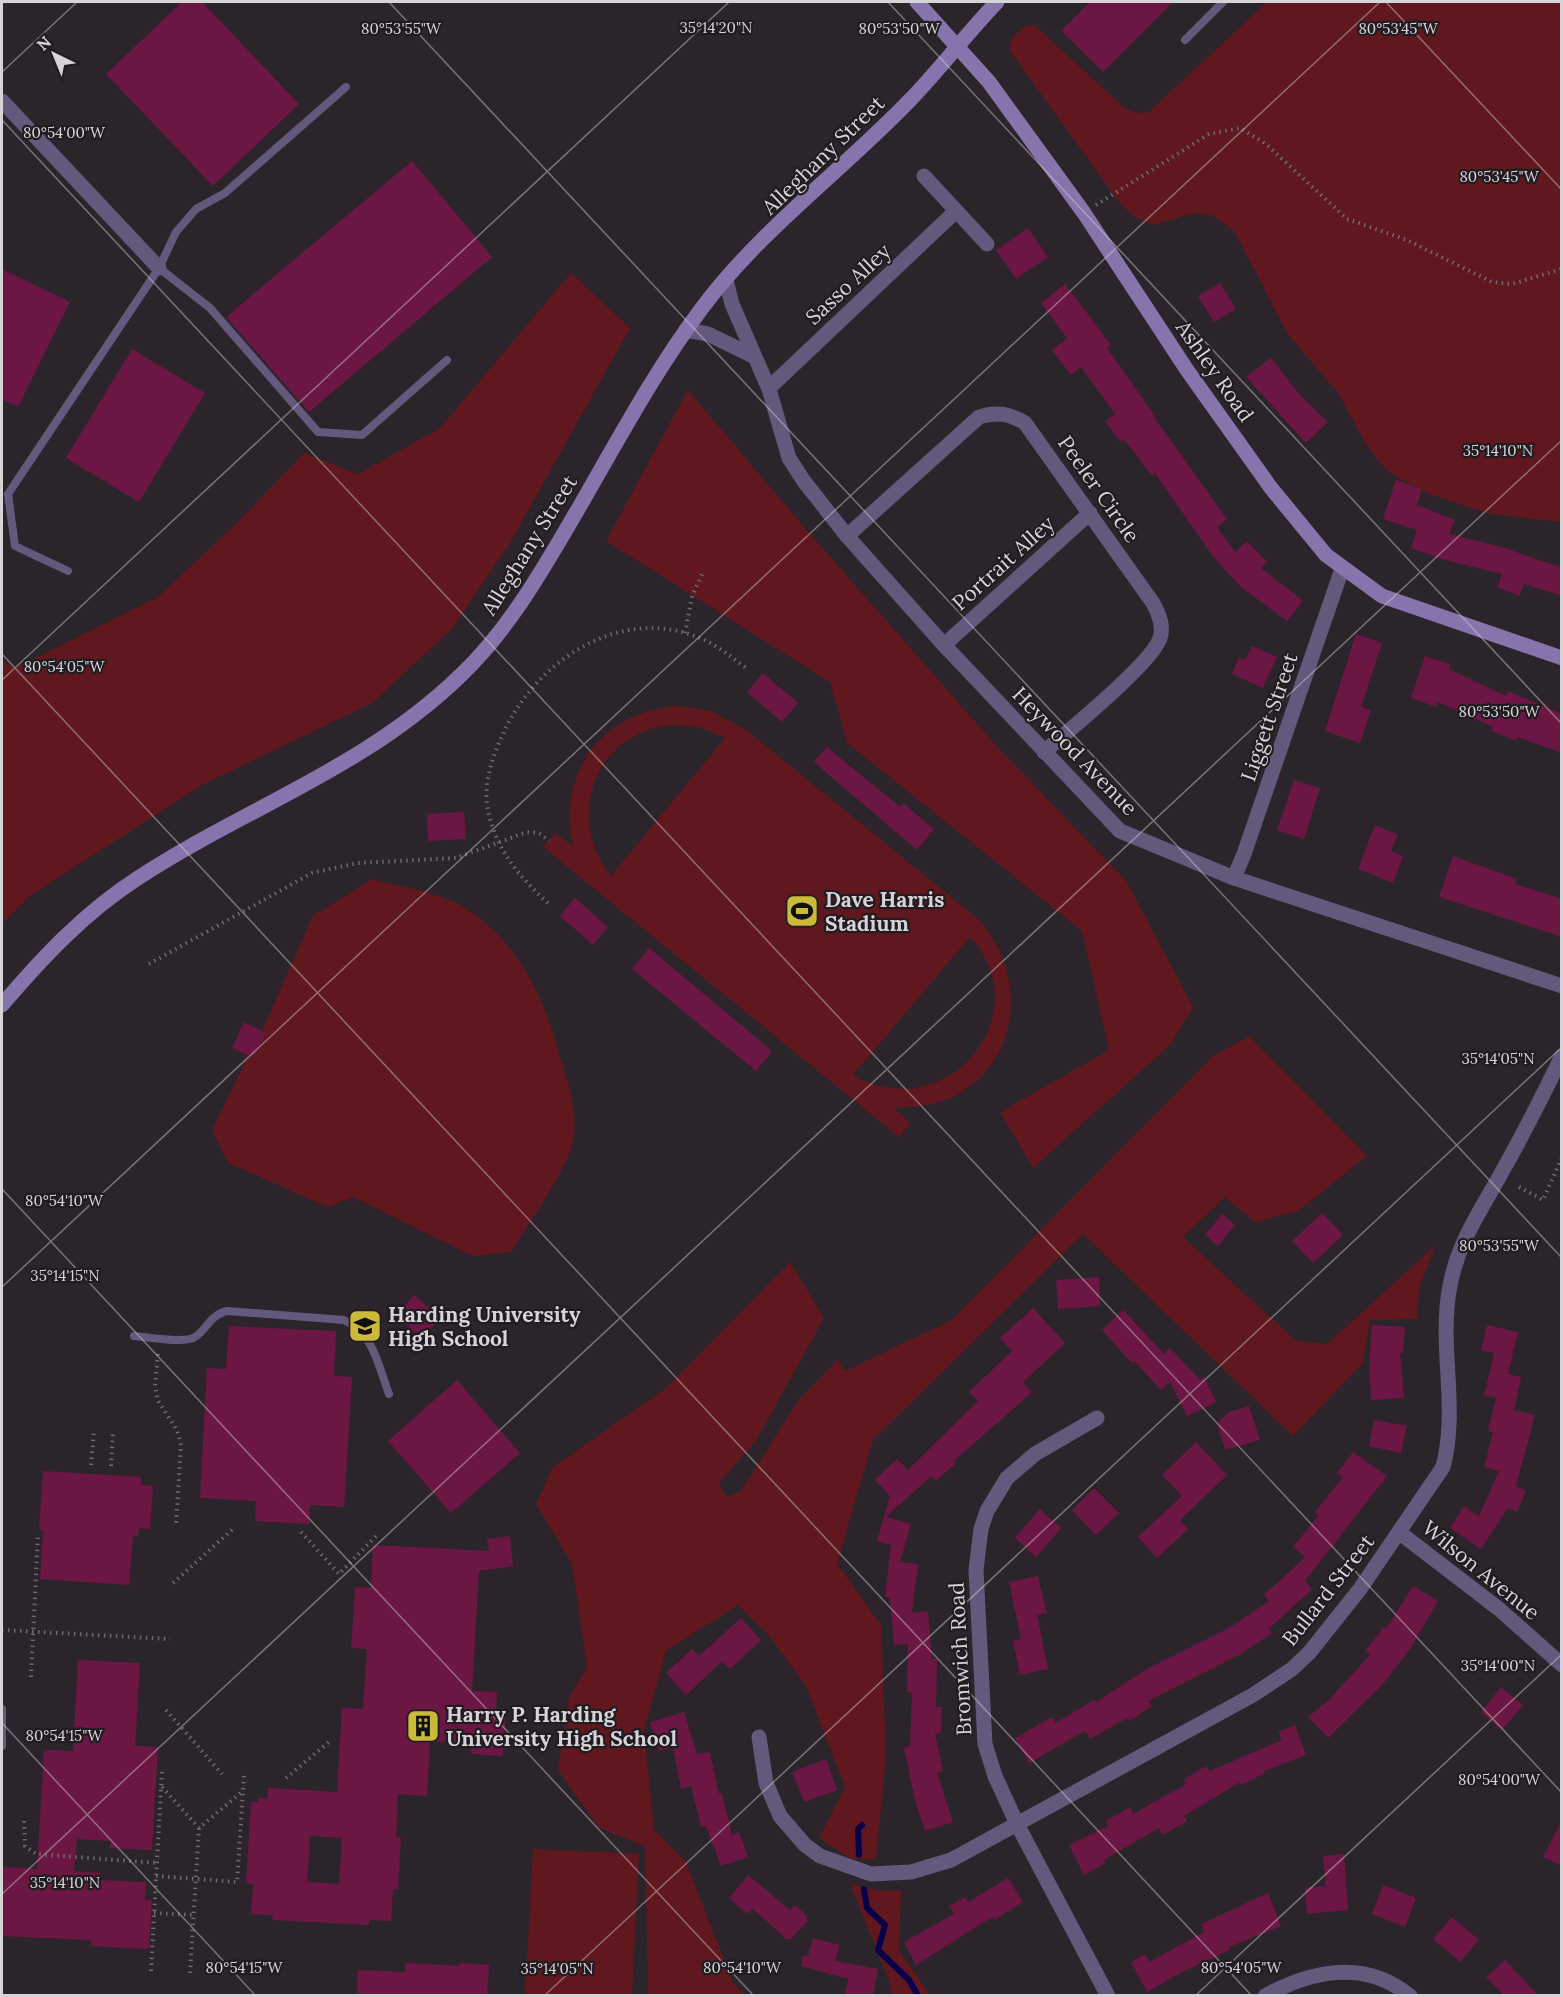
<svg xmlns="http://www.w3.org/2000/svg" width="1563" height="1997" viewBox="0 0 1563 1997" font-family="Lora,serif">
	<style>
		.green { fill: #60171e; fill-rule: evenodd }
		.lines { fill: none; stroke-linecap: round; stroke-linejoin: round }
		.stream { stroke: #08004a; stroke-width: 6 }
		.building { fill: #6c1644; fill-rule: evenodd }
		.path { stroke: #6f6a6f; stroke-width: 4; stroke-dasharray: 1.5 4.5; stroke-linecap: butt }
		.lane { stroke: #64597d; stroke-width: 8 }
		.street { stroke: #64597d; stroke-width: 15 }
		.secondary { stroke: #8674ad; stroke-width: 15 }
		.ticks { fill: none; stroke: #d7d4d7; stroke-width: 1.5; stroke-opacity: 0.45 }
		.labels { text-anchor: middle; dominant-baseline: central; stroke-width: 4.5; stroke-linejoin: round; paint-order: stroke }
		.street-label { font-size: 21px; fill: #d7d4d7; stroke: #211c21 }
		.poi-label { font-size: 21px; font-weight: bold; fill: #d7d4d7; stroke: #211c21; text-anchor: start }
		.ticks-label { font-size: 15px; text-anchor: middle; fill: #d7d4d7; stroke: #211c21; stroke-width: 4.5; stroke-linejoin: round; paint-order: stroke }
	</style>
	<rect width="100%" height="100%" fill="#2b252b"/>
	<!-- green -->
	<g class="green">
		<path d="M 1267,2 L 1561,2 L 1561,522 L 1490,514 L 1429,494 L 1388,472 L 1368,448 L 1340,396 L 1287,333 L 1235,232 L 1212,215 L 1194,213 L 1154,225 L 1136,218 L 1121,205 L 1010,51 L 1009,44 C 1015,35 1021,24 1034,25 L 1126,109 L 1139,113 L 1149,112 Z"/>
		<path d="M 571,273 L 630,328 L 510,543 L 452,629 L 372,703 L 202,785 L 31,895 L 2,924 L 2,661 L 15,668 L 158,597 L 238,522 L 304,453 L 358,474 L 440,428 Z"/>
		<path d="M 688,390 L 809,533 L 1001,751 L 1127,882 L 1193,1007 L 1170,1045 L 1033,1168 L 1000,1112 L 1109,1050 L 1082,931 L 847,743 L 830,682 L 606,541 Z"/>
		<path d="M 678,706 L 711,711 L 745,729 L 977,918 C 1028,972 1023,1063 952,1097 C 933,1106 913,1107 893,1108 L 911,1123 L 899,1137 L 543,847 L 555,833 L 573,846 C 556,773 603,711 678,706 ZM 673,725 L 700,727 L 725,738 L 611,876 C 564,817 595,731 673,725 ZM 970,937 C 1041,1013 947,1129 853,1075 Z"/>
		<path d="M 372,879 C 397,886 424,890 447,899 C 510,925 544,994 560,1056 C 567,1081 578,1109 574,1136 C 571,1166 528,1224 511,1252 L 473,1256 L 353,1197 L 328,1207 L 228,1163 L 212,1130 L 248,1056 L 254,1058 L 266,1033 L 262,1031 L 313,916 Z"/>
		<path d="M 1249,1036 L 1367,1156 L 1298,1211 L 1255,1222 L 1225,1197 L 1183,1237 L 1296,1341 L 1327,1344 L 1435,1246 L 1419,1288 L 1417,1319 L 1370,1320 L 1363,1363 L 1293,1436 L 1083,1234 L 873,1440 L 837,1564 L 881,1625 L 886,1758 L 876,1859 L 851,1859 L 819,1838 L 845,1787 L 806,1686 L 768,1634 L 738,1605 L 666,1651 L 644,1730 L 654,1830 L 686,1862 L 733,1983 L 744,1995 L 648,1995 L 645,1846 L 598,1827 L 558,1770 L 569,1697 L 587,1667 L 572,1564 L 536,1504 L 553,1467 L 665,1389 L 790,1262 L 824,1318 L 756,1441 L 719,1483 L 726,1497 L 741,1491 L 798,1401 L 837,1360 L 845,1371 L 952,1320 L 1212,1057 Z"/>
		<path d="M 533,1849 L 639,1854 L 632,1995 L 525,1995 Z"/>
		<path d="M 850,1884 L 881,1891 L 901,1890 L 899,1950 L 930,1995 L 891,1995 L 889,1980 Z"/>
	</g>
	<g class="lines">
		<!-- stream -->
		<g class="stream">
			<path d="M 859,1855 L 858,1829 L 862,1825"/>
			<path d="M 864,1889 L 867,1908 L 885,1925 L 878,1950 L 909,1980 L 918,1996"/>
		</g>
	</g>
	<!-- building -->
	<g class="building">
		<path d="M 182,2 L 202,2 L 299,104 L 213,186 L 106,74 Z"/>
		<path d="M 1090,2 L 1173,2 L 1103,72 L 1061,31 Z"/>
		<path d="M 412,161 L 492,257 L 309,412 L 226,317 Z"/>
		<path d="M 1028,228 L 1048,257 L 1016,279 L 996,250 Z"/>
		<path d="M 2,269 L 70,302 L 18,407 L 2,399 Z"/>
		<path d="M 1220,283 L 1236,309 L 1214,322 L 1198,296 Z"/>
		<path d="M 1065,284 L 1111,345 L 1107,348 L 1155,416 L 1154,417 L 1227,519 L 1217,527 L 1235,552 L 1247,541 L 1267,562 L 1261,568 L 1303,601 L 1287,621 L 1241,587 L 1214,558 L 1155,473 L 1152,476 L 1124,439 L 1121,442 L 1105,421 L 1115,414 L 1081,367 L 1071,375 L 1052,350 L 1067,338 L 1041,303 Z"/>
		<path d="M 132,349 L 205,393 L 139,502 L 66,458 Z"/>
		<path d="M 1271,358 L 1300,395 L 1328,422 L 1306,443 L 1246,377 Z"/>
		<path d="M 1396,480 L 1422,489 L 1417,505 L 1455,520 L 1449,534 L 1502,547 L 1562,568 L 1562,596 L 1524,584 L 1519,596 L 1497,587 L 1502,574 L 1445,560 L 1411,548 L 1417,530 L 1383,519 Z"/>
		<path d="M 1356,634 L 1382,643 L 1361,707 L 1371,710 L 1360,743 L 1325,731 Z"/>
		<path d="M 1252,646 L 1277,657 L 1263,688 L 1232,674 L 1239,657 L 1245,660 Z"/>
		<path d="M 1425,656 L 1450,664 L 1449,669 L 1506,696 L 1508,691 L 1562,714 L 1562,753 L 1518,737 L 1516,741 L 1492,731 L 1493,727 L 1438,702 L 1436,707 L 1411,698 Z"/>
		<path d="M 763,673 L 798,703 L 782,722 L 747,692 Z"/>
		<path d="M 827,747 L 900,807 L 903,803 L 934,829 L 917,850 L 814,762 Z"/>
		<path d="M 1294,780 L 1320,788 L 1304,839 L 1277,830 Z"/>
		<path d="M 464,812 L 466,839 L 428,841 L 427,814 Z"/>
		<path d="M 1375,825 L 1398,835 L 1391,851 L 1403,856 L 1393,883 L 1358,869 Z"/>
		<path d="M 1453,856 L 1517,879 L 1515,884 L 1562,899 L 1562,937 L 1439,897 Z"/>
		<path d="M 575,898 L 608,927 L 593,945 L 560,916 Z"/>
		<path d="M 649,948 L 772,1051 L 756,1071 L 632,969 Z"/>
		<path d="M 244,1022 L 266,1033 L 254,1058 L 232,1048 Z"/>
		<path d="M 1322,1213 L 1343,1235 L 1313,1263 L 1292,1241 Z"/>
		<path d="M 1222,1214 L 1235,1225 L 1218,1246 L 1205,1235 Z"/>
		<path d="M 1099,1277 L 1100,1306 L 1058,1309 L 1056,1280 Z"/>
		<path d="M 414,1295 L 440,1318 L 422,1338 L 396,1316 Z"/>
		<path d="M 1033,1308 L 1065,1343 L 1023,1382 L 1032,1392 L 954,1461 L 956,1463 L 936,1481 L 931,1476 L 886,1517 L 911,1524 L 900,1562 L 918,1564 L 912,1613 L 928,1611 L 932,1659 L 937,1659 L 936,1707 L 942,1707 L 941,1733 L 935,1733 L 943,1771 L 937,1773 L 953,1822 L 925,1831 L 915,1800 L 904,1748 L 910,1746 L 912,1693 L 907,1692 L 908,1644 L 894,1645 L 890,1598 L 885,1597 L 891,1545 L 877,1541 L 890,1496 L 875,1480 L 897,1459 L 908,1470 L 978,1401 L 969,1392 L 1012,1351 L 1000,1338 Z"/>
		<path d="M 1123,1310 L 1164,1354 L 1170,1348 L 1200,1380 L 1204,1377 L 1216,1402 L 1187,1416 L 1170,1382 L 1161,1390 L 1134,1361 L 1132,1363 L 1102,1330 Z"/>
		<path d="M 1372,1325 L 1405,1327 L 1403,1353 L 1400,1353 L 1404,1398 L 1371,1400 L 1369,1368 Z"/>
		<path d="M 1487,1325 L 1518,1332 L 1508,1374 L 1521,1377 L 1514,1410 L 1535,1415 L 1516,1486 L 1526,1491 L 1517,1512 L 1508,1508 L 1481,1549 L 1450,1528 L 1464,1506 L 1479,1516 L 1499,1471 L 1484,1467 L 1493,1432 L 1488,1431 L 1496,1398 L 1484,1395 L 1494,1353 L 1481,1350 Z"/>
		<path d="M 229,1326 L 336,1331 L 334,1376 L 352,1377 L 344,1507 L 310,1505 L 309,1524 L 255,1521 L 256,1501 L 200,1498 L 207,1368 L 226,1369 Z"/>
		<path d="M 457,1380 L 520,1453 L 451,1513 L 388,1441 Z"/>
		<path d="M 1249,1406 L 1260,1440 L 1225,1450 L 1217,1423 L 1229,1412 Z"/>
		<path d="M 1374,1420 L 1407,1426 L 1401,1453 L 1369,1446 Z"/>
		<path d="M 1196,1442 L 1227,1475 L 1180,1520 L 1188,1529 L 1157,1558 L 1138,1537 L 1182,1496 L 1162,1475 Z"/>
		<path d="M 1353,1452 L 1387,1476 L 1305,1581 L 1312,1589 L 1269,1629 L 1272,1633 L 1241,1654 L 1148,1701 L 1152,1706 L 1129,1721 L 1127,1718 L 1090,1739 L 1085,1731 L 1029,1763 L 1015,1738 L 1052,1717 L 1056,1723 L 1094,1700 L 1096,1702 L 1147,1669 L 1229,1628 L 1269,1601 L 1264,1595 L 1305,1557 L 1293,1547 L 1319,1515 L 1315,1512 L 1343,1477 L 1337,1473 Z"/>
		<path d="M 43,1471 L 141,1477 L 141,1485 L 153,1486 L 150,1529 L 139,1528 L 138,1537 L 133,1536 L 129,1585 L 40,1579 L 43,1530 L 39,1530 Z"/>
		<path d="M 1094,1488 L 1119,1513 L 1096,1535 L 1072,1510 Z"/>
		<path d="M 1040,1509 L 1061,1528 L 1036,1557 L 1015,1538 Z"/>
		<path d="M 510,1536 L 513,1566 L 479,1571 L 472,1691 L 497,1692 L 496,1710 L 506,1711 L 503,1756 L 471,1754 L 472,1743 L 430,1741 L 427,1796 L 398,1794 L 396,1837 L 401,1838 L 398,1889 L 393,1889 L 391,1921 L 370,1920 L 369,1925 L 272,1920 L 273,1915 L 251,1914 L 253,1884 L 246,1883 L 251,1802 L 258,1802 L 258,1798 L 267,1799 L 268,1788 L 337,1792 L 342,1708 L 363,1709 L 367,1649 L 351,1648 L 354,1606 L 355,1587 L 371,1588 L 373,1545 L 489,1551 L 487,1539 ZM 310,1836 L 342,1838 L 339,1884 L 307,1882 Z"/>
		<path d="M 1038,1576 L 1047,1613 L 1037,1615 L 1048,1669 L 1020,1675 L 1013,1641 L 1021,1639 L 1009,1582 Z"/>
		<path d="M 1413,1586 L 1438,1601 L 1410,1649 L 1383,1684 L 1328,1738 L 1308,1717 L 1327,1702 L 1370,1655 L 1365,1651 L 1384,1627 L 1386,1629 Z"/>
		<path d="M 741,1618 L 761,1640 L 730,1669 L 722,1661 L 686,1695 L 666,1673 L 692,1649 L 699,1656 Z"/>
		<path d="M 78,1660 L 140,1663 L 135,1746 L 158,1747 L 152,1850 L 109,1848 L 111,1841 L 77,1839 L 74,1871 L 101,1873 L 100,1880 L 146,1882 L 145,1900 L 152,1900 L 149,1949 L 91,1946 L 91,1940 L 2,1936 L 2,1867 L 37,1869 L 44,1750 L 73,1751 Z"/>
		<path d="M 1501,1687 L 1523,1705 L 1502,1730 L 1481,1712 Z"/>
		<path d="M 684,1712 L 697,1754 L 710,1752 L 719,1794 L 722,1793 L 732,1835 L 739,1832 L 748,1857 L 721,1866 L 706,1826 L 701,1827 L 691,1786 L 681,1789 L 673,1747 L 659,1751 L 650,1722 Z"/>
		<path d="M 1295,1725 L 1306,1755 L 1264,1771 L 1265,1773 L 1241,1785 L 1240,1782 L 1184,1816 L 1187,1821 L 1163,1835 L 1159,1828 L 1104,1860 L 1106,1863 L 1084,1875 L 1069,1845 L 1108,1826 L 1106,1821 L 1130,1807 L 1133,1814 L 1186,1784 L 1184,1779 L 1206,1766 L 1210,1771 L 1282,1740 L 1278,1732 Z"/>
		<path d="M 826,1759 L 837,1790 L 804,1802 L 792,1772 Z"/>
		<path d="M 1562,1820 L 1562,1866 L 1543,1857 Z"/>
		<path d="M 1344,1854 L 1348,1910 L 1307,1914 L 1305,1888 L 1326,1886 L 1323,1856 Z"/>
		<path d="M 748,1875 L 790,1910 L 795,1905 L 807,1916 L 807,1922 L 791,1939 L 786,1939 L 752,1908 L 747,1914 L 729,1898 Z"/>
		<path d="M 1008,1878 L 1023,1902 L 994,1920 L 992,1917 L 916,1965 L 904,1942 L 954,1914 L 949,1906 L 965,1897 L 968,1902 Z"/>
		<path d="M 1383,1885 L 1416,1898 L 1405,1927 L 1372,1914 Z"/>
		<path d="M 1268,1893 L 1281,1926 L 1229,1947 L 1230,1950 L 1180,1973 L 1147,1992 L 1131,1962 L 1145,1954 L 1149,1962 L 1204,1932 L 1201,1924 Z"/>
		<path d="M 1452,1917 L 1479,1940 L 1460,1962 L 1433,1939 Z"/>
		<path d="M 813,1938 L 840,1945 L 835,1961 L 878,1969 L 873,1995 L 845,1995 L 848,1979 L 801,1966 L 803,1955 L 808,1956 Z"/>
		<path d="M 1505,1960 L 1538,1995 L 1504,1995 L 1486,1977 Z"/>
		<path d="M 405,1963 L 460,1966 L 460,1963 L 489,1965 L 487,1995 L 357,1995 L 358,1970 L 405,1972 Z"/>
	</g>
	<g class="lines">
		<!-- path -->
		<g class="path">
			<path d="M 1096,205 L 1209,134 L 1240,128 L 1266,144 L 1347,219 L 1407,240 L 1492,282 L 1512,284 L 1562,269"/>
			<path d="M 685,633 L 692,596 L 704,570"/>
			<path d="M 548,903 C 518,876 493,846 487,804 C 484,781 493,755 503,734 C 534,664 615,608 692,635 C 713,642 729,655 746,668"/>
			<path d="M 149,964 L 312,873 L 358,863 L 456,858 L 527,832 L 539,833 L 549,841"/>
			<path d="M 1519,1187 L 1543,1200 L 1562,1157"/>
			<path d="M 158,1354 L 155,1386 L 158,1401 L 177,1430 L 181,1445 L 176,1525"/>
			<path d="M 91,1465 L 94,1432"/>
			<path d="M 111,1466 L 113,1433"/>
			<path d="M 301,1532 L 339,1574 L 376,1536"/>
			<path d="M 173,1583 L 234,1528"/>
			<path d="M 2,1630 L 170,1639"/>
			<path d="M 31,1677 L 38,1534"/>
			<path d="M 166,1710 L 222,1774"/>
			<path d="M 286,1778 L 330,1741"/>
			<path d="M 162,1787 L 199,1828 L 243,1791"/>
			<path d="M 24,1821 L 25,1846 L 36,1854 L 157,1863"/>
			<path d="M 156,1876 L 237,1882 L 244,1775"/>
			<path d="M 154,1913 L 194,1915"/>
			<path d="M 151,1971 L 162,1770"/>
			<path d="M 190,1973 L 199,1828"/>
		</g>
		<!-- lane -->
		<g class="lane">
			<path d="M 1185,40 L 1223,2"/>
			<path d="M 159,268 L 210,308 L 318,432 L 362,435 L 447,360"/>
			<path d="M 68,571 L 15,546 L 8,494 L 159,268 L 176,232 L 196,209 L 225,193 L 346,87"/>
			<path d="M 134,1336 C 147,1337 185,1344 195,1337 C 208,1328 210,1315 227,1311 L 344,1320 C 374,1334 378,1365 389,1394"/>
			<path d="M 2,1709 L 2,1746"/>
		</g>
		<!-- street -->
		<g class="street">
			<path d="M 2,101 L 159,268"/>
			<path d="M 924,176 L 987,244"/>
			<path d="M 726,280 L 732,304 L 769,389 L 789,458 L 803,480 L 847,536 L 944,645 L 1120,831 L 1234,878 L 1562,986"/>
			<path d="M 686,330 L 708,334 L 753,356"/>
			<path d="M 769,388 L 956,211"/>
			<path d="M 847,536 L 979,417 C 997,411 1010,414 1025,423 L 1153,603 C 1159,614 1164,626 1160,638 C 1153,662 1068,731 1044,752"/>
			<path d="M 944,645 L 1090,513"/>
			<path d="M 1234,878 L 1244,854 L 1342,569"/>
			<path d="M 1097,1418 L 1035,1454 L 1007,1478 L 987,1511 L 981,1529 L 976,1570 L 985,1744 L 995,1776 L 1018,1826 L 1108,1996"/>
			<path d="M 1400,1533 L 1499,1609 L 1562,1665"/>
			<path d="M 759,1737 L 766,1783 L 780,1816 L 805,1845 L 820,1856 L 871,1874 L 911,1872 L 951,1860 L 1253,1695 L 1292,1669 L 1309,1653 L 1360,1589 L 1443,1467 C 1459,1407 1438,1346 1450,1286 C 1458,1241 1482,1209 1503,1170 C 1524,1133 1543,1095 1562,1056"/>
			<path d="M 1265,1996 C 1312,1970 1365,1959 1410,1996"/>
		</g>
		<!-- secondary -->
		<g class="secondary">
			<path d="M 917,2 L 989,82 L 1084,213 L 1187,370 L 1271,488 L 1326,555 L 1382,596 L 1562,658"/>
			<path d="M 2,1005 C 42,958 85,912 138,878 C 248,806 364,769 461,675 C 510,628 543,569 577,511 C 617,442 654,372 702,308 C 761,229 843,170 911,99 C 941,68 967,33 997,2"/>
		</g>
	</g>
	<!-- ticks -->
	<path class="ticks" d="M 389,2 L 1562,1258M 888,2 L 1562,724M 1386,2 L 1562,190M 2,72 L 77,2M 2,120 L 1562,1793M 2,654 L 1252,1996M 2,680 L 729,2M 2,1189 L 754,1996M 2,1287 L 1380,2M 2,1723 L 256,1996M 2,1894 L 1562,440M 544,1996 L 1562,1047M 1195,1996 L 1562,1654"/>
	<!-- icons -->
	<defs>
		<g id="stadium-square" transform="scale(1.725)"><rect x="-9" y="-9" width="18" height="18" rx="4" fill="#cbba39" stroke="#211c21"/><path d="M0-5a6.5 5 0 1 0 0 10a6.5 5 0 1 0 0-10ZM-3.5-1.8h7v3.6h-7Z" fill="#111"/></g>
		<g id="school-square" transform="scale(1.725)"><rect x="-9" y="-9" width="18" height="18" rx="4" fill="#cbba39" stroke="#211c21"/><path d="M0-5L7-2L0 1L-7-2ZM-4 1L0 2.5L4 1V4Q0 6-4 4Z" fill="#111"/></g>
		<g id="building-square" transform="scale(1.725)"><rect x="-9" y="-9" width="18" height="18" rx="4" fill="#cbba39" stroke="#211c21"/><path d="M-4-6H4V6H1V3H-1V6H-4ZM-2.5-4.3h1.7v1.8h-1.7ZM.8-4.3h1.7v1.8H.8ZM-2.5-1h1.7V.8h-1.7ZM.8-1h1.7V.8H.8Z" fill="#111"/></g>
	</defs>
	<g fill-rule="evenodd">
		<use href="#stadium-square" x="802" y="911"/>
		<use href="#school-square" x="365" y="1326"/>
		<use href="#building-square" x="423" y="1726"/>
	</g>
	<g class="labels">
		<!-- street labels -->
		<g class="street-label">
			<text transform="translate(823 155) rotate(-44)">Alleghany Street</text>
			<text transform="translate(848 284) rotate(-43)">Sasso Alley</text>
			<text transform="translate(1215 371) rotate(55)">Ashley Road</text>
			<text transform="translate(1099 489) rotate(55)">Peeler Circle</text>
			<text transform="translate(529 545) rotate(-58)">Alleghany Street</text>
			<text transform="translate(1003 563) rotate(-42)">Portrait Alley</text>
			<text transform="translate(1269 717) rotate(-71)">Liggett Street</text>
			<text transform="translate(1075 751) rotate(46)">Heywood Avenue</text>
			<text transform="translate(1481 1570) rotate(39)">Wilson Avenue</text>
			<text transform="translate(1328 1590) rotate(-52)">Bullard Street</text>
			<text transform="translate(960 1659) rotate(-93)">Bromwich Road</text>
		</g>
		<!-- poi labels -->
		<g class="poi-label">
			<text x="825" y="899">Dave Harris<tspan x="825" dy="24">Stadium</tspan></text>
			<text x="388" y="1314">Harding University<tspan x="388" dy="24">High School</tspan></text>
			<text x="446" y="1714">Harry P. Harding<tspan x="446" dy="24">University High School</tspan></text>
		</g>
	</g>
	<g class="ticks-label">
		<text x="716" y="33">35°14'20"N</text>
		<text x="401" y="34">80°53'55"W</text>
		<text x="1398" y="34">80°53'45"W</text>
		<text x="899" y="34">80°53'50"W</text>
		<text x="64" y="138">80°54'00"W</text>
		<text x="1499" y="182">80°53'45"W</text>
		<text x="1498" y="456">35°14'10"N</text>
		<text x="64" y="672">80°54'05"W</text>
		<text x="1499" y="717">80°53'50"W</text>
		<text x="1498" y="1064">35°14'05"N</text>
		<text x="64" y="1206">80°54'10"W</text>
		<text x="1499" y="1251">80°53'55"W</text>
		<text x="65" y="1281">35°14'15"N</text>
		<text x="1498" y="1671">35°14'00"N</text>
		<text x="64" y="1741">80°54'15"W</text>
		<text x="1499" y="1785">80°54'00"W</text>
		<text x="65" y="1888">35°14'10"N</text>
		<text x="244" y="1973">80°54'15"W</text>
		<text x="742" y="1973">80°54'10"W</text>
		<text x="1241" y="1973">80°54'05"W</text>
		<text x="557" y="1974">35°14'05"N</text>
	</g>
	<!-- border -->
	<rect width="1563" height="1997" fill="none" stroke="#d7d4d7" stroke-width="6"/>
	<!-- north arrow -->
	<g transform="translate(54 54) rotate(317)" stroke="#211c21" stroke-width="4.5" paint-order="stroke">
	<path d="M0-4.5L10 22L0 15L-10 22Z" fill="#d7d4d7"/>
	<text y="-9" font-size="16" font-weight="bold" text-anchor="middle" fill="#d7d4d7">N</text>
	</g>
</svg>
